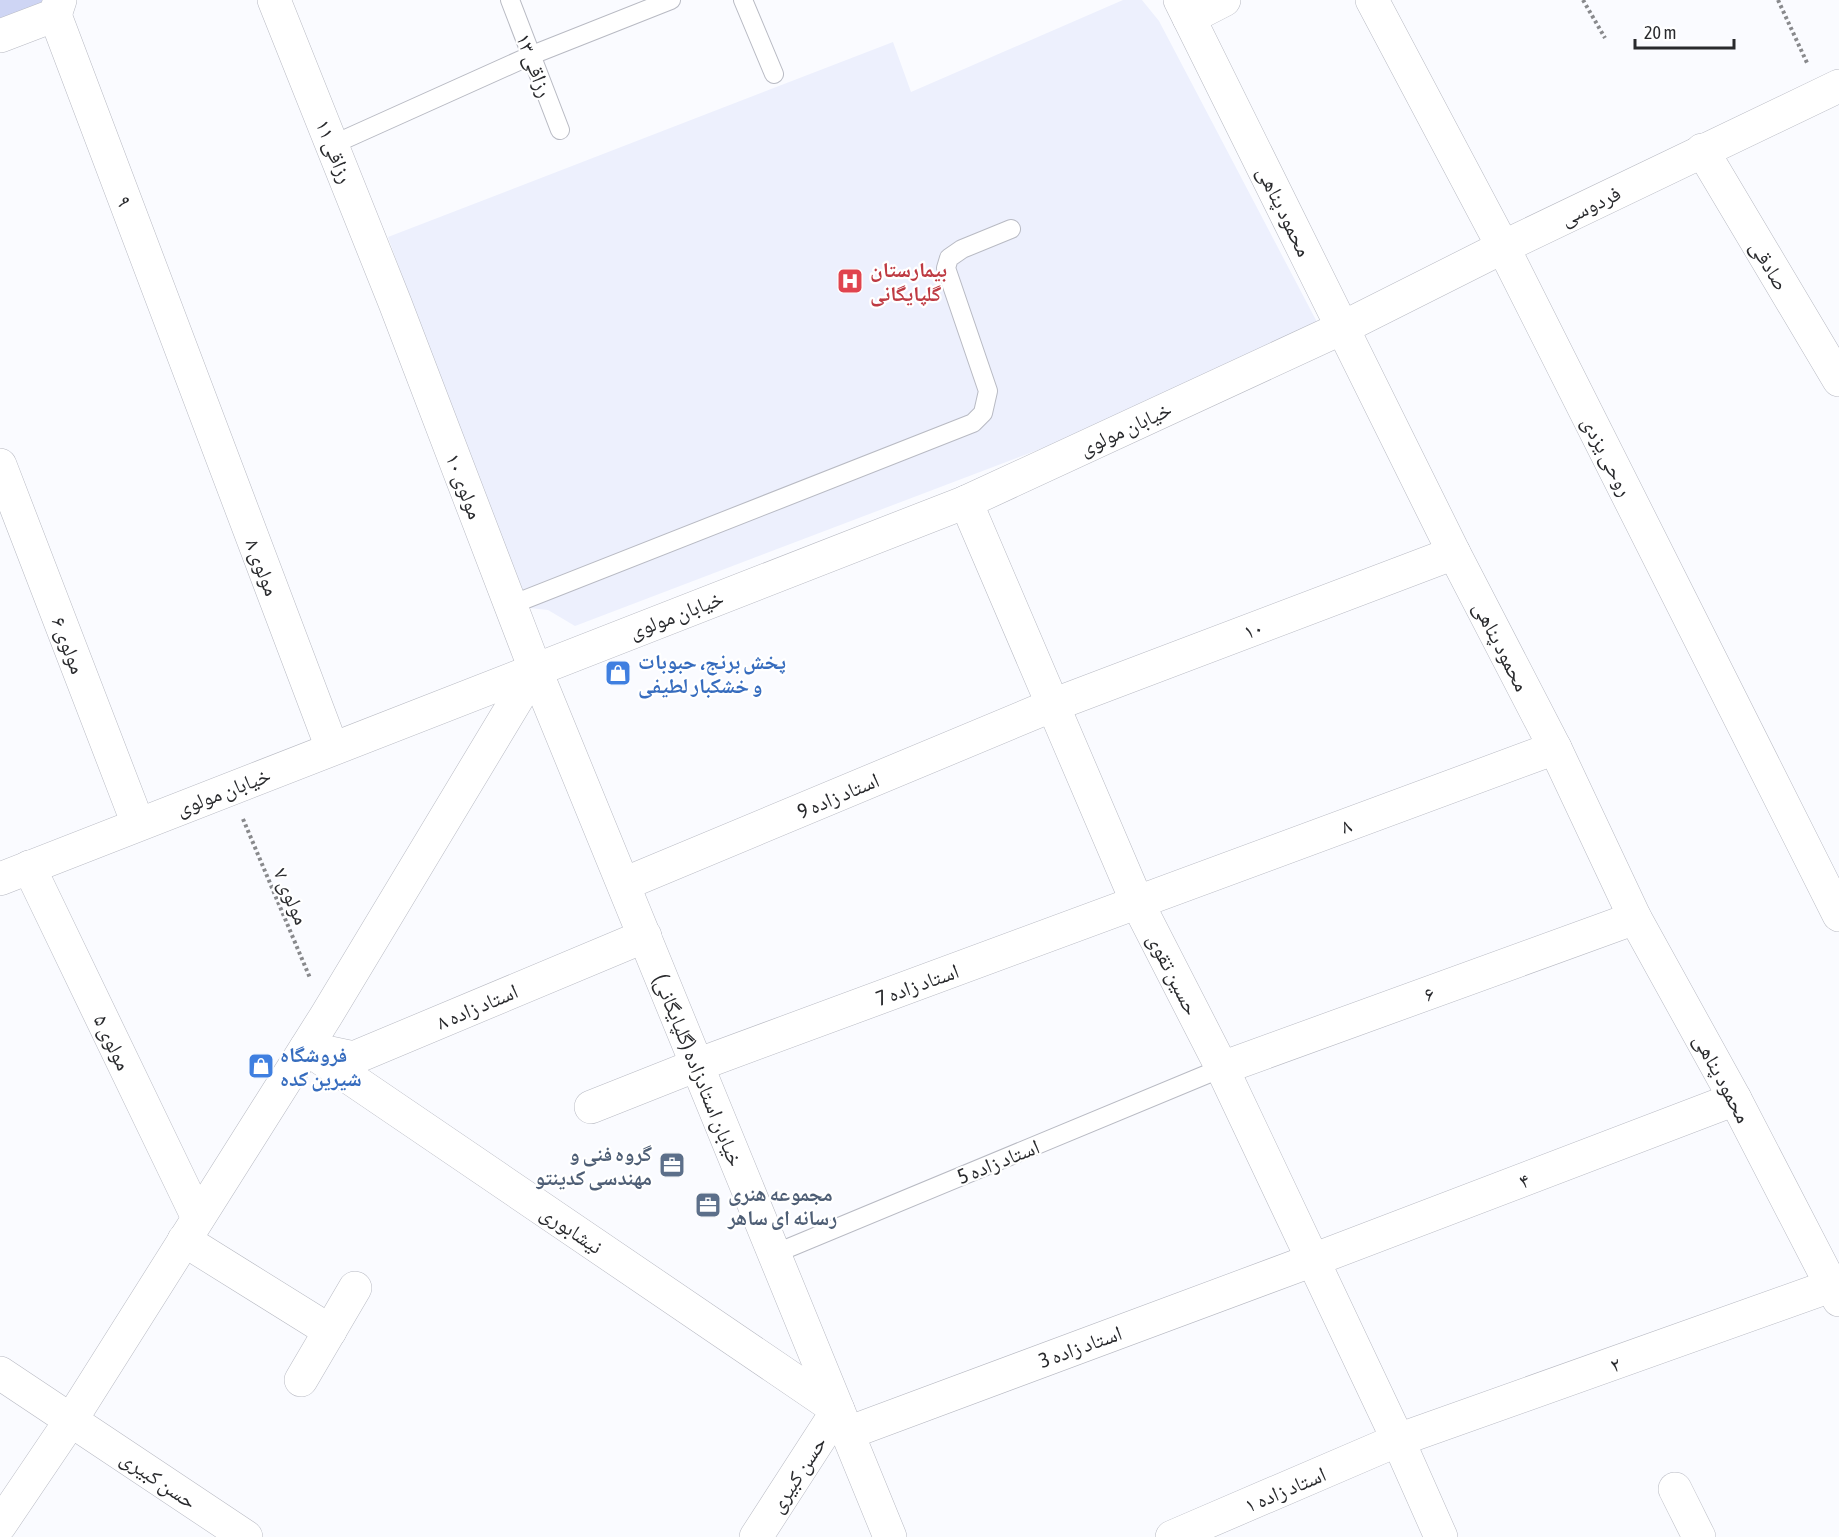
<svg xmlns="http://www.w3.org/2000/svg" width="1839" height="1537" viewBox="0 0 1839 1537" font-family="'Asap Condensed','Noto Naskh Arabic',sans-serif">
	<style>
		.built { fill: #edf0fd }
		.building { fill: #ced5f4 }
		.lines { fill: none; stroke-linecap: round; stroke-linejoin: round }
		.service-casing { stroke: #b8bac3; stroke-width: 20 }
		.minor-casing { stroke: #b8bac3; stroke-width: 34 }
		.path { stroke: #88898c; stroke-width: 4; stroke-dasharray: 3 3; stroke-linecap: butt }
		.service { stroke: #fff; stroke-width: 18 }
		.minor { stroke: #fff; stroke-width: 33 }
		.labels { text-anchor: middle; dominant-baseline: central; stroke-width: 4.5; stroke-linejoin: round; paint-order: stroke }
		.street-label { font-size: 21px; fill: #292a2d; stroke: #fff }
		.health-label { font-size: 21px; font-weight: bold; fill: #be3a42; stroke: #fff; text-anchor: start }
		.shop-label { font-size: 21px; font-weight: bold; fill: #366cbe; stroke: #fff; text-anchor: start }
		.service-label { font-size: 21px; font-weight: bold; fill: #4e5e75; stroke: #fff; text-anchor: end }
	</style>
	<rect width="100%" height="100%" fill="#fafbff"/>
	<!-- built -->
	<path class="built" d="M 1123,0 L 1142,0 L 1159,21 L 1318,324 L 1311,346 L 575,626 L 548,610 L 520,607 L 388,237 L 893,42 L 911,92 Z"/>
	<!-- building -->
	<path class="building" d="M 0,0 L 51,0 L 0,23 Z"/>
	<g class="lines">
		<!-- service casing -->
		<g class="service-casing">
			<g id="service">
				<path d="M 510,0 L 560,130"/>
				<path d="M 743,0 L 774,74"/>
				<path d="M 332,145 L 532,55 L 671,0"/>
				<path d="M 511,605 L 973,423 L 983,413 L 988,391 L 946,268 L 949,258 L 962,249 L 1011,229"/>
				<path d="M 774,1254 L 1222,1068"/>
			</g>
		</g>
		<!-- minor casing -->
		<g class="minor-casing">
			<g id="minor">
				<path d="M 274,0 L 395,303 L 535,669 L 890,1537"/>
				<path d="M 1180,0 L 1454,553 L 1555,748 L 1635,918 L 1735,1099 L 1839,1300"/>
				<path d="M 1372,0 L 1503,247 L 1839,915"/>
				<path d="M 55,15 L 332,748"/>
				<path d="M 1189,18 L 1224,0"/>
				<path d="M 0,36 L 55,15 L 60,0"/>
				<path d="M 1702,150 L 1839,380"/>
				<path d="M 0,465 L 138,824"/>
				<path d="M 966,502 L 1137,902 L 1222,1068 L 1398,1440 L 1441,1537"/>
				<path d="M 29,867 L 198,1218"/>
				<path d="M 0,879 L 966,502 L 1342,328 L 1503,247 L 1839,86"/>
				<path d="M 624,884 L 1053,705 L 1454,553"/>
				<path d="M 306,1048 L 838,1410 L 756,1537"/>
				<path d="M 316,1050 L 349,1057 L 356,1057 L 645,936"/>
				<path d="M 1222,1068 L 1635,918"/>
				<path d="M 591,1107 L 697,1065 L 1555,748"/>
				<path d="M 184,1240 L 330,1331"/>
				<path d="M 0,1373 L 246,1537"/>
				<path d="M 301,1380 L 355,1288"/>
				<path d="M 848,1433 L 1313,1260 L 1735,1099"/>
				<path d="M 1675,1489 L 1699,1537"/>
				<path d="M 0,1525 L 71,1420 L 326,1016 L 535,669"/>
				<path d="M 1172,1537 L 1398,1440 L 1839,1283"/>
			</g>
		</g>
		<!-- path -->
		<g class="path">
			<path d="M 1583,0 L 1605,38"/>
			<path d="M 1778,0 L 1808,65"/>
			<path d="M 243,819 L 310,978"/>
		</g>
		<!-- service -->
		<use href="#service" class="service"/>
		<!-- minor -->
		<use href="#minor" class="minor"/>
	</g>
	<!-- icons -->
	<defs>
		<g id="hospital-square" transform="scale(1.35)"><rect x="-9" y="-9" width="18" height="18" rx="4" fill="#e0444e" stroke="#fff"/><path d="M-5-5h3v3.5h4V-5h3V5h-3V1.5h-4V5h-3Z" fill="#fff"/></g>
		<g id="shop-square" transform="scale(1.35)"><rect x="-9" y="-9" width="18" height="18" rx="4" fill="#3f7fe0" stroke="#fff"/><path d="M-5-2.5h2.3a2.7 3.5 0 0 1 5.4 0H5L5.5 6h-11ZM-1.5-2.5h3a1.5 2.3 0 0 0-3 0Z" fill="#fff"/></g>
		<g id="office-square" transform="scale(1.35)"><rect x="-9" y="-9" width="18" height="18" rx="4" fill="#5c6f8a" stroke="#fff"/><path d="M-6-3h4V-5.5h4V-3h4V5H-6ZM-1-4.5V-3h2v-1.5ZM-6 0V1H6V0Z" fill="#fff"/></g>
	</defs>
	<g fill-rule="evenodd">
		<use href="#hospital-square" x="850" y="281"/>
		<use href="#shop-square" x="618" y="673"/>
		<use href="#shop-square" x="261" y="1066"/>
		<use href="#office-square" x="672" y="1165"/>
		<use href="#office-square" x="708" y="1205"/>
	</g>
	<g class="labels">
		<!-- street labels -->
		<g class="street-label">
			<text transform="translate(535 65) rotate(69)">رزاقی ۱۳</text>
			<text transform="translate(335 151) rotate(68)">رزاقی ۱۱</text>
			<text transform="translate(125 201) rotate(69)">۹</text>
			<text transform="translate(1590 205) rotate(-26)">فردوسی</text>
			<text transform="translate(1285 211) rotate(64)">محمود پناهی</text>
			<text transform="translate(1770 265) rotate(59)">صادقی</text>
			<text transform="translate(1125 428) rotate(-25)">خیابان مولوی</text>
			<text transform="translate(1608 456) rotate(63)">روحی یزدی</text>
			<text transform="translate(465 486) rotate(69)">مولوی ۱۰</text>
			<text transform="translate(263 567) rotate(69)">مولوی ۸</text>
			<text transform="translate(676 614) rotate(-21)">خیابان مولوی</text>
			<text transform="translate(1253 629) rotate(-21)">۱۰</text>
			<text transform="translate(69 645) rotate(69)">مولوی ۶</text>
			<text transform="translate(1502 646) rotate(63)">محمود پناهی</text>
			<text transform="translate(223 791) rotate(-21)">خیابان مولوی</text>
			<text transform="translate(838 795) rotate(-23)">استاد زاده 9</text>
			<text transform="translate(1346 825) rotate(-20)">۸</text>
			<text transform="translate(292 896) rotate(67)">مولوی ۷</text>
			<text transform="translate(1174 974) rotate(63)">حسین تقوی</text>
			<text transform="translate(917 984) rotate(-20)">استاد زاده 7</text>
			<text transform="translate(1429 993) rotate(-20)">۶</text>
			<text transform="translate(477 1006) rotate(-23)">استاد زاده ۸</text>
			<text transform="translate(113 1042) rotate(64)">مولوی ۵</text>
			<text transform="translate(699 1070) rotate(68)">خیابان استادزاده (گلپایگانی)</text>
			<text transform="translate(1723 1078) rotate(62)">محمود پناهی</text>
			<text transform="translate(998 1161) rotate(-22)">استاد زاده 5</text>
			<text transform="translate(1524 1180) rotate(-21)">۴</text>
			<text transform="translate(572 1229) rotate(34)">نیشابوری</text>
			<text transform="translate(1080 1346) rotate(-20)">استاد زاده 3</text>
			<text transform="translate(1615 1364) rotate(-19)">۲</text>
			<text transform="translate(797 1474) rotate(-57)">حسن کبیری</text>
			<text transform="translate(159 1479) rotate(34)">حسن کبیری</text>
			<text transform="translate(1285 1489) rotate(-23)">استاد زاده ۱</text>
		</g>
		<!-- health labels -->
		<g class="health-label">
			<text x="870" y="269">بیمارستان<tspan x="870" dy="24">گلپایگانی</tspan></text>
		</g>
		<!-- shop labels -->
		<g class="shop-label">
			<text x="638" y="661">پخش برنج، حبوبات<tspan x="638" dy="24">و خشکبار لطیفی</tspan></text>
			<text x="280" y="1054">فروشگاه<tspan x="280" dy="24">شیرین کده</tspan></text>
		</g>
		<!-- service labels -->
		<g class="service-label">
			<text x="652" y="1153">گروه فنی و<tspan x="652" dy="24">مهندسی کدینتو</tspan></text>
			<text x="728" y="1193" text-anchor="start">مجموعه هنری<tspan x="728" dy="24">رسانه ای ساهر</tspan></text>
		</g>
	</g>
	<!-- scale -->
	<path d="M1635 39v9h99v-9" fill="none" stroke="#292a2d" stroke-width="3"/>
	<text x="1644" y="39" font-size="18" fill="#292a2d" stroke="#ffffff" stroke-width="4.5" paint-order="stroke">20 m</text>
</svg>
